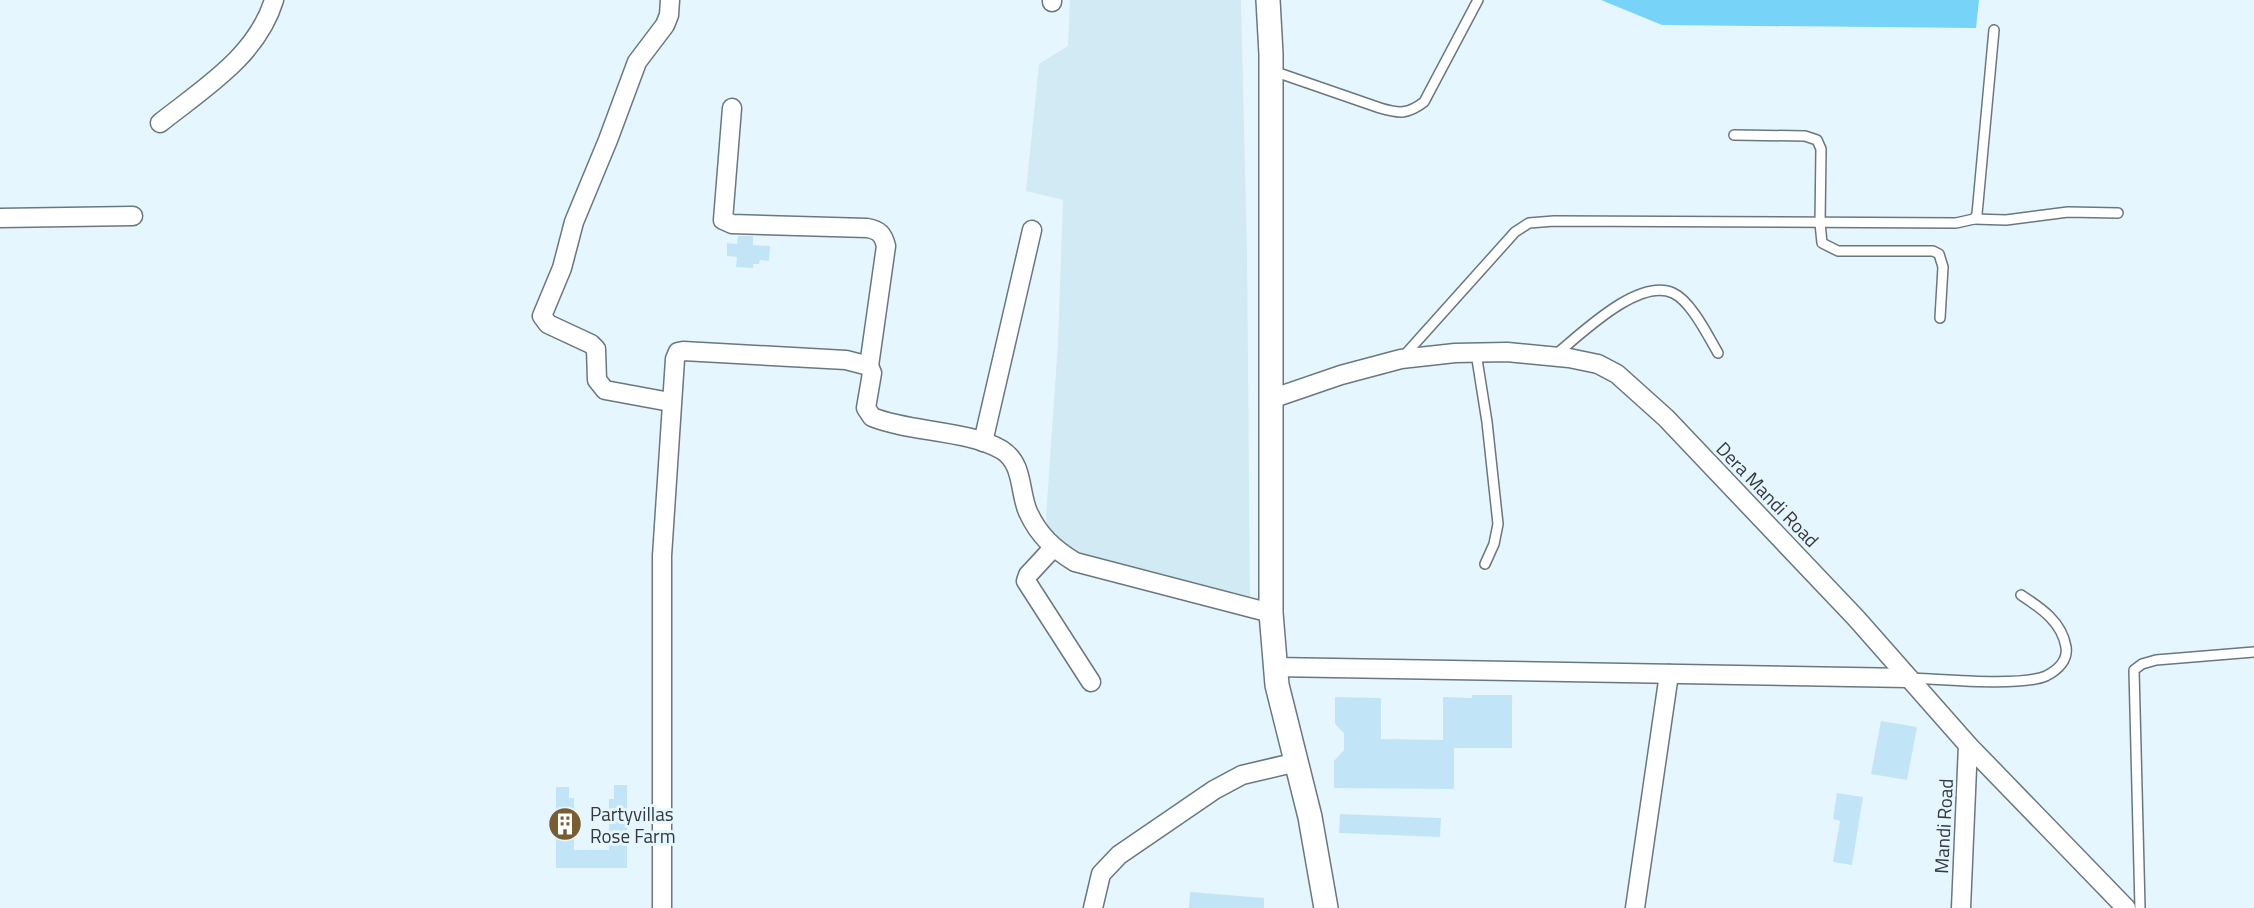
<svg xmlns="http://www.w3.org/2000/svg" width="2254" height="908" viewBox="0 0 2254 908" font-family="'Titillium Web',sans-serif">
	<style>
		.built { fill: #d1eaf4 }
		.green { fill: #78d3f9 }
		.building { fill: #c1e5f6 }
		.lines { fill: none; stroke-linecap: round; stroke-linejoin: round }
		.service-casing { stroke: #69787e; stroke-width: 12 }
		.minor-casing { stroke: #69787e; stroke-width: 21 }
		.tertiary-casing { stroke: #69787e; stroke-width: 26 }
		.service { stroke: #fff; stroke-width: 9 }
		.minor { stroke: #fff; stroke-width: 18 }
		.tertiary { stroke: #fff; stroke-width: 23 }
		.labels { text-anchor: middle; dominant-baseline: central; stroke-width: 6; stroke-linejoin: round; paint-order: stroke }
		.street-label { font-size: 19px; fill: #33393c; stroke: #e6f6fe }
		.poi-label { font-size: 19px; fill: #33393c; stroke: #e6f6fe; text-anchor: start }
	</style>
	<rect width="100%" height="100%" fill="#e6f6fe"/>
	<!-- built -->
	<path class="built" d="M 1070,0 L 1241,0 L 1247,252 L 1250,600 L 1068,552 L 1050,537 L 1046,517 L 1058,343 L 1063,200 L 1026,191 L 1039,64 L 1068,46 Z"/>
	<!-- green -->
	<path class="green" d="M 1601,0 L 1979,0 L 1976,28 L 1662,25 Z"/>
	<!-- building -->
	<g class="building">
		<path d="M 738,236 L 753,236 L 753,245 L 770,246 L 769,261 L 760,260 L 759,264 L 753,264 L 753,268 L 736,267 L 737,257 L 727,256 L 727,243 L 737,244 Z"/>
		<path d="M 1472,695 L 1512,695 L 1512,748 L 1454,748 L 1454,789 L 1334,788 L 1334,761 L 1344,750 L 1344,733 L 1335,724 L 1335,697 L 1381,698 L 1381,739 L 1443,740 L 1443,697 L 1472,698 Z"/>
		<path d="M 1881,721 L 1917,727 L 1907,780 L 1871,774 Z"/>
		<path d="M 614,785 L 627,785 L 627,868 L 556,868 L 556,787 L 569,787 L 569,798 L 574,798 L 574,850 L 609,850 L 609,799 L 614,799 Z"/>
		<path d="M 1837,793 L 1863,797 L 1852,865 L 1833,862 L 1840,821 L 1833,819 Z"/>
		<path d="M 1340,814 L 1441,818 L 1440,837 L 1339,833 Z"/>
		<path d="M 1190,892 L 1264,898 L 1264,908 L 1189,908 Z"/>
	</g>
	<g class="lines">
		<!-- service casing -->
		<g class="service-casing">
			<g id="service">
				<path d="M 1273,71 L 1380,108 C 1400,114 1408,114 1424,102 L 1478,0"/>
				<path d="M 1734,135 L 1805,136 L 1817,140 L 1821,149 L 1820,223 L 1822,243 L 1838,251 L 1933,251 L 1939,254 L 1943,267 L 1940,318"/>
				<path d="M 1974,219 L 2006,220 L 2068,212 L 2118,213"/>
				<path d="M 1476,353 L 1487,422 L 1498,524 L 1494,544 L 1485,564"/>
				<path d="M 1554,356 C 1580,335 1638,277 1673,293 C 1691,301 1708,336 1718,353"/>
				<path d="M 1402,358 L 1515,232 L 1529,223 L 1554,221 L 1956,223 L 1974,219 L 1977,214 L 1994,30"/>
				<path d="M 1910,678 C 1940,679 2021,687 2046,676 C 2058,670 2068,660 2066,647 C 2062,622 2041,608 2021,595"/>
				<path d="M 2140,908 L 2134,670 L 2142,664 L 2156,660 L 2254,652"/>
			</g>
		</g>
		<!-- minor casing -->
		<g class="minor-casing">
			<g id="minor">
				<path d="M 670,0 L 669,15 L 665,25 L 637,62 L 608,140 L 574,222 L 562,268 L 542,316 L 548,324 L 591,344 L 596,349 L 597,380 L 605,390 L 670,402"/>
				<path d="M 1052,2 L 1052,0"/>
				<path d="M 732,108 L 723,220 L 732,224 L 867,228 C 879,230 883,234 886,246 L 869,366"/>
				<path d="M 160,123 C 204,88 257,56 274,0"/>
				<path d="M 0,218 L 133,216"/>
				<path d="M 1271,399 L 1341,375 L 1401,359 L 1455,353 L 1507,352 L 1569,358 L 1598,364 L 1617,374 L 1666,418 L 1856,618 L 1968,745 L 2126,908"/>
				<path d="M 983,442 L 1032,230"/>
				<path d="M 1053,548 L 1028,575 L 1026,581 L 1091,682"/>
				<path d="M 1274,667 L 1908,678"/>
				<path d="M 662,908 L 662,556 L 675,359 L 678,352 L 683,351 L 846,360 L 869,366 L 872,373 L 866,408 L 872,417 C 909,432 968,430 1002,450 C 1024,464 1019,492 1028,512 C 1039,536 1054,549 1075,562 L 1271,613"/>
				<path d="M 1093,908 L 1101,874 L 1119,855 L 1214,790 L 1242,775 L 1297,762"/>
				<path d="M 1635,908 L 1669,674"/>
				<path d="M 1961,908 L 1968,745"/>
			</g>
		</g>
		<!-- tertiary casing -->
		<g class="tertiary-casing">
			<path id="tertiary" d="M 1268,0 L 1271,54 L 1271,613 L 1277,685 L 1310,817 L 1326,908"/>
		</g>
		<!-- service -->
		<use href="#service" class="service"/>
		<!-- minor -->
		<use href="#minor" class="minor"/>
		<!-- tertiary -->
		<use href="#tertiary" class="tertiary"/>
	</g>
	<!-- icons -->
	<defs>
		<g id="building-disc" transform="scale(1.75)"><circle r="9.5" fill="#795d30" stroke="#e6f6fe"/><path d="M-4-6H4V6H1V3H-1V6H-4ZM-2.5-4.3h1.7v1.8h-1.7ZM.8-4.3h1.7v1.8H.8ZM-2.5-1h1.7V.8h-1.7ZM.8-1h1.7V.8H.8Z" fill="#fff"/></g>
	</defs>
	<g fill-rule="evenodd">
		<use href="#building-disc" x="565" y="824"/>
	</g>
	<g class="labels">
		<!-- street labels -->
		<g class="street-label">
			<text transform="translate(1768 494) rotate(46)">Dera Mandi Road</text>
			<text transform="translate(1943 826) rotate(-87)">Mandi Road</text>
		</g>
		<!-- poi labels -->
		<g class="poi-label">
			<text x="590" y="813">Partyvillas<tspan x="590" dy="22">Rose Farm</tspan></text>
		</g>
	</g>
</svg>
